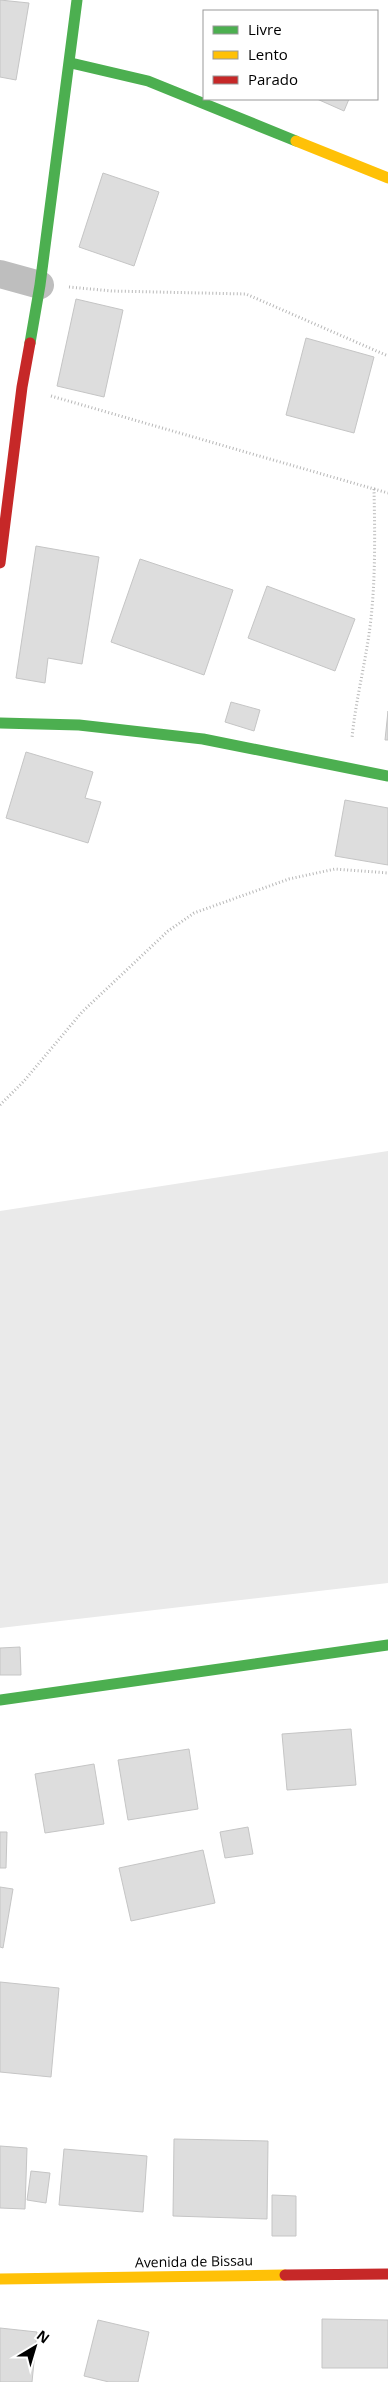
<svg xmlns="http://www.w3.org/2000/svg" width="388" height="2382" viewBox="0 0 388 2382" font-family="'Open Sans',sans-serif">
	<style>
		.green { fill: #eaeaea }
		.building { fill: #ddd; stroke: #c5c5c5 }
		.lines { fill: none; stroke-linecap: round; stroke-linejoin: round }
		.path { stroke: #b8b8b8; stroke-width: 3; stroke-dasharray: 1 2.5; stroke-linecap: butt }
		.street { stroke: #bebebe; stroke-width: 28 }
		.fast { stroke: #4caf50; stroke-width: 11 }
		.slow { stroke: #ffc107; stroke-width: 11 }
		.jam { stroke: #c62828; stroke-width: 11 }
		.labels { text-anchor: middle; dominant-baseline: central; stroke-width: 4; stroke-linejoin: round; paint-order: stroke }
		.street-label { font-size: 14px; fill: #000; stroke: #fff }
	</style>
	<rect width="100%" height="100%" fill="#fff"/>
	<!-- green -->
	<path class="green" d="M 388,1151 L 388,1583 L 0,1628 L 0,1211 Z"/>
	<!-- building -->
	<g class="building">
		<path d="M 0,0 L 29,3 L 16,80 L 0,77 Z"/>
		<path d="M 317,99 L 349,99 L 344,111 Z"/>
		<path d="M 103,173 L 159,192 L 134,266 L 79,247 Z"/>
		<path d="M 76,299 L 123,310 L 104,397 L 57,386 Z"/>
		<path d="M 306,338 L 374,357 L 354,433 L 286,415 Z"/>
		<path d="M 36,546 L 99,557 L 82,664 L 48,658 L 45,683 L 16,678 Z"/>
		<path d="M 140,559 L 233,590 L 204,675 L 111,642 Z"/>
		<path d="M 267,586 L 355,619 L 335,671 L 248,638 Z"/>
		<path d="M 231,702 L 260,710 L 254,731 L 225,722 Z"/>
		<path d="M 388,711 L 388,740 L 385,740 Z"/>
		<path d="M 26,752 L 93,772 L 85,798 L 101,802 L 88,843 L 6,818 Z"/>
		<path d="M 345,800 L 388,808 L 388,865 L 335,856 Z"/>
		<path d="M 20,1647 L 21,1675 L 0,1675 L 0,1648 Z"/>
		<path d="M 351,1729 L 356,1785 L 287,1790 L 282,1734 Z"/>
		<path d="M 189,1749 L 198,1809 L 128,1820 L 118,1760 Z"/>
		<path d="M 94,1764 L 104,1824 L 45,1833 L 35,1774 Z"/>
		<path d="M 248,1827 L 253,1854 L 225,1858 L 220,1832 Z"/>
		<path d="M 0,1832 L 7,1832 L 6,1868 L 0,1868 Z"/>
		<path d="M 203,1850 L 215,1903 L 131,1921 L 119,1868 Z"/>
		<path d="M 0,1887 L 13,1889 L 3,1948 L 0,1947 Z"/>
		<path d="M 0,1982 L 59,1988 L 51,2077 L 0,2072 Z"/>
		<path d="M 174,2139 L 268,2141 L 267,2219 L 173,2216 Z"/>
		<path d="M 0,2146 L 27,2148 L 25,2209 L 0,2208 Z"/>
		<path d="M 64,2149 L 147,2156 L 143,2212 L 59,2205 Z"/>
		<path d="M 31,2171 L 50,2173 L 46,2203 L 27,2200 Z"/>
		<path d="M 272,2195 L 296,2196 L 296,2236 L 272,2236 Z"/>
		<path d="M 322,2319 L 388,2320 L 388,2368 L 322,2368 Z"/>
		<path d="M 98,2320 L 149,2332 L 138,2382 L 109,2382 L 84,2376 Z"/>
		<path d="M 0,2328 L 37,2332 L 32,2382 L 0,2382 Z"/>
	</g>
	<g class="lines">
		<!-- path -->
		<g class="path">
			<path d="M 69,287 L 112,291 L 246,294 L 388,356"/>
			<path d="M 51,396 L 374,489 C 375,541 376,595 367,647 C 362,677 355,707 352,738"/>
			<path d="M 374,489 L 388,493"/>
			<path d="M 0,1105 L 24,1081 L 82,1012 L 168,931 L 194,913 L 289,879 L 335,869 L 388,873"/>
		</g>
		<!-- street -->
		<path class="street" d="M 0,274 L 40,285"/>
		<!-- fast -->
		<g class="fast">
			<path d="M 71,63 L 148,81 L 296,141"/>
			<path d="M 30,343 L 40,285 L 77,0"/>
			<path d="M 0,723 L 79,725 L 203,739 L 388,776"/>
			<path d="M 0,1700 L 388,1645"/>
		</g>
		<!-- slow -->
		<g class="slow">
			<path d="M 296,141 L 388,178"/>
			<path d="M 0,2279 L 285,2275"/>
		</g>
		<!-- jam -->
		<g class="jam">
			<path d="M 0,563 L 22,387 L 30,343"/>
			<path d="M 285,2275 L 388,2274"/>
		</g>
	</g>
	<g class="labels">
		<!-- street labels -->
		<g class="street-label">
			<text transform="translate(194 2261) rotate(-1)">Avenida de Bissau</text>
		</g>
	</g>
	<!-- legend -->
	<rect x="203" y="10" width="175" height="90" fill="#ffffff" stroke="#999999"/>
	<rect x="213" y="26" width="25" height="8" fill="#4caf50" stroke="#999999"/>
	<text x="248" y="35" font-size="15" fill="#000000">Livre</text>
	<rect x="213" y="51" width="25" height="8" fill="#ffc107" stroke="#999999"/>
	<text x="248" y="60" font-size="15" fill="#000000">Lento</text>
	<rect x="213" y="76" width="25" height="8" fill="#c62828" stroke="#999999"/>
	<text x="248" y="85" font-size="15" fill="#000000">Parado</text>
	<!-- north arrow -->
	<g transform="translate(35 2347) rotate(38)" stroke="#ffffff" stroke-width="4" paint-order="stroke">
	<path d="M0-4L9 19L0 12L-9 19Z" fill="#000000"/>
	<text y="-8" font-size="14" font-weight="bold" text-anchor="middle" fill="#000000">N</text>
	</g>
</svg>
